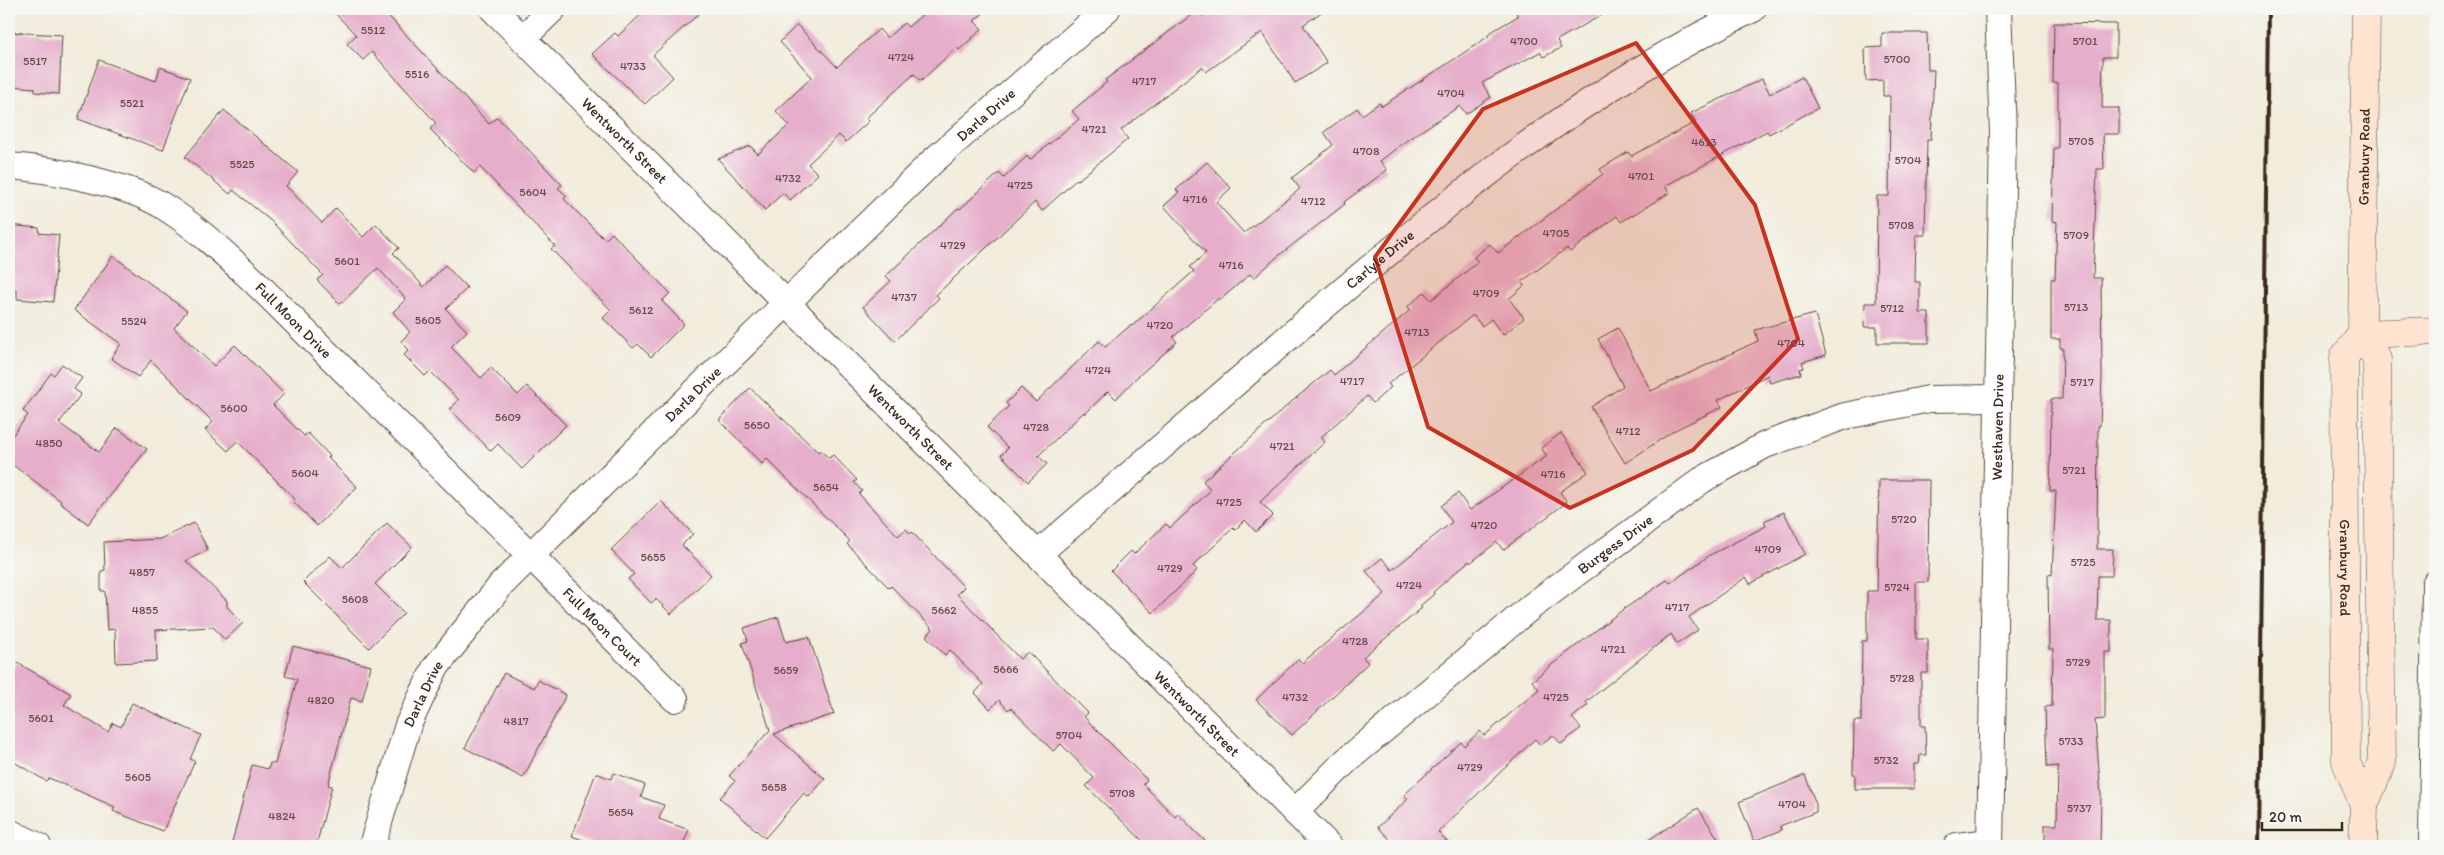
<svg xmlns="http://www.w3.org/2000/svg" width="2444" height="855" viewBox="0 0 2444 855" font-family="Itim,sans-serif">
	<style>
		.building { fill: #e6aecb }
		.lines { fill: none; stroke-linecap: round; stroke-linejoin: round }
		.street-casing { stroke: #56473a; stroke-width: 28 }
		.secondary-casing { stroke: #56473a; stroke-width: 29 }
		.street { stroke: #fff; stroke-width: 26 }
		.secondary { stroke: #fde4d1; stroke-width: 28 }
		.rail { stroke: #3b2a1e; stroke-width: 4 }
		.marked { fill: #c8321e; fill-opacity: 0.2; stroke: #c8321e; stroke-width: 4; stroke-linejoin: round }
		.labels { text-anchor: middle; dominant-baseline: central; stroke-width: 5; stroke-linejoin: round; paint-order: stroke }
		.number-label { font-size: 12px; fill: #664b49 }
		.street-label { font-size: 15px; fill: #3b2a1e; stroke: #f6f6f2 }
	</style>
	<rect width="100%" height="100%" fill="#f6f6f2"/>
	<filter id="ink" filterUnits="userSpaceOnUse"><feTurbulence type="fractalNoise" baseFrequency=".02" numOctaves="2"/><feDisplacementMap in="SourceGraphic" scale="10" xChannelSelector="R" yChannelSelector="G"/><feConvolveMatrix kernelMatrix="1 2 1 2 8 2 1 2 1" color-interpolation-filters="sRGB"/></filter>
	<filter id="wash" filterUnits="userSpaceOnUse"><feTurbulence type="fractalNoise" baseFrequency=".0096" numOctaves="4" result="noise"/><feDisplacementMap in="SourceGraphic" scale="20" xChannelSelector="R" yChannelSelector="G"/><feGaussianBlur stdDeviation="1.12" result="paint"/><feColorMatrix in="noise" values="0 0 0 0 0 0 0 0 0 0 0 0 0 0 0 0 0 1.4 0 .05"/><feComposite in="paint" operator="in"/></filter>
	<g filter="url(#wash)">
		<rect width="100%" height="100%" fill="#f1ecdb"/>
		<g id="blocks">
			<!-- building -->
			<g class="building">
				<path d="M 331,9 L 382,9 L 489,124 L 497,117 L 527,148 L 562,185 L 558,188 L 567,196 L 564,199 L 605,240 L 612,233 L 670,293 L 662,301 L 684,324 L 651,357 L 638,344 L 633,348 L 603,318 L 611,310 L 551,249 L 555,246 L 480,167 L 474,173 L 430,129 L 436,123 L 372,52 L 363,60 L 347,44 L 356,35 Z"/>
				<path d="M 647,9 L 704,9 L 653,55 L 673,77 L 645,104 L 592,54 L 615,33 L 618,36 Z"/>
				<path d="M 929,9 L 988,9 L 974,21 L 982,29 L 959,50 L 957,47 L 921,81 L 914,74 L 866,118 L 869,121 L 846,142 L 839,135 L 808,164 L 818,174 L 790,200 L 783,193 L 765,210 L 718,159 L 750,146 L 758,154 L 789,125 L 776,111 L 812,77 L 780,42 L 797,25 L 837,67 L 879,29 L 887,38 L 904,23 L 908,27 Z"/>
				<path d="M 1213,9 L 1326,9 L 1303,25 L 1327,63 L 1295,83 L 1262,32 L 1206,72 L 1202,67 L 1121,130 L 1128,139 L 1078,180 L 1077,179 L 1042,211 L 1035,202 L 936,295 L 939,298 L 895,341 L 863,307 L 891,281 L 886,276 L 958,208 L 960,209 L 999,173 L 1004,178 L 1027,156 L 1030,160 L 1079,119 L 1072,111 L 1107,82 L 1105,80 L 1198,10 L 1202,16 Z"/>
				<path d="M 1514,9 L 1613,9 L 1557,40 L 1561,48 L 1543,57 L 1540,52 L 1482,83 L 1491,97 L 1466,114 L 1460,106 L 1407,140 L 1380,161 L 1387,170 L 1344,202 L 1345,204 L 1277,257 L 1254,278 L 1250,274 L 1220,300 L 1219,298 L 1173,337 L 1177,342 L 1136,378 L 1116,399 L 1108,391 L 1085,414 L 1084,412 L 1038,456 L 1047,464 L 1028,482 L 1001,455 L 1008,448 L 987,427 L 1009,406 L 1006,403 L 1021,388 L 1036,402 L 1099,341 L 1105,347 L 1131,325 L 1132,326 L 1194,271 L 1190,267 L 1206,253 L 1164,206 L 1179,192 L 1176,190 L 1207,162 L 1231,188 L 1216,202 L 1244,233 L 1300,189 L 1292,178 L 1333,145 L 1324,132 L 1357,108 L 1362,115 L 1379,103 L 1382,106 L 1444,66 L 1489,36 L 1488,34 L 1518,16 Z"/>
				<path d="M 2054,23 L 2116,24 L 2116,57 L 2103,57 L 2102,108 L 2119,108 L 2119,134 L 2103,134 L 2104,169 L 2097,169 L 2093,278 L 2101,278 L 2102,375 L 2100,426 L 2098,426 L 2097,549 L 2113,549 L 2112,576 L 2098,576 L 2097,620 L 2111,620 L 2111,652 L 2105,652 L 2105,719 L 2095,720 L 2101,795 L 2100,846 L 2045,846 L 2045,825 L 2057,825 L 2058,766 L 2047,767 L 2045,707 L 2052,706 L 2053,649 L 2049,649 L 2048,574 L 2052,575 L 2056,491 L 2050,491 L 2051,399 L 2062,399 L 2063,348 L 2060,348 L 2060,339 L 2051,339 L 2051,279 L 2055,279 L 2057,222 L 2052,221 L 2054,148 L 2058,148 L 2058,83 L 2053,83 Z"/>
				<path d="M 9,32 L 62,35 L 59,94 L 35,92 L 35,88 L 9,86 Z"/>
				<path d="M 1882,33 L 1927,33 L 1928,70 L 1934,70 L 1931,139 L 1927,139 L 1925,235 L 1916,235 L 1915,282 L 1920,282 L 1920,313 L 1929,313 L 1929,343 L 1877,343 L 1877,327 L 1864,327 L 1865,303 L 1876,303 L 1877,196 L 1889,196 L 1890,96 L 1883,96 L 1883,80 L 1866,81 L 1865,48 L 1882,47 Z"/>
				<path d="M 99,60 L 156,81 L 160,67 L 190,78 L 163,150 L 78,119 Z"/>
				<path d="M 1802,77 L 1818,108 L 1769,134 L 1767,131 L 1665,186 L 1669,193 L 1621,222 L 1617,216 L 1570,252 L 1567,248 L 1521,282 L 1524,286 L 1509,299 L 1524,318 L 1503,335 L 1491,319 L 1482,326 L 1473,315 L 1388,384 L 1391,387 L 1373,403 L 1367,396 L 1321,437 L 1325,442 L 1260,502 L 1273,515 L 1256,532 L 1245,520 L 1235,530 L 1233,528 L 1193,566 L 1197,570 L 1153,613 L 1111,571 L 1131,551 L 1134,554 L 1166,524 L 1170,528 L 1211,490 L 1203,481 L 1290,403 L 1330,370 L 1334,375 L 1410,310 L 1408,306 L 1424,292 L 1431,300 L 1478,262 L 1474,257 L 1490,244 L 1498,253 L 1603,174 L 1600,169 L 1628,152 L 1631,156 L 1696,122 L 1691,113 L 1762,79 L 1770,94 Z"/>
				<path d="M 224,110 L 298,172 L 286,186 L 322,223 L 336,208 L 363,237 L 376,224 L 399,248 L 393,253 L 424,287 L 445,265 L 467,288 L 446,309 L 467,331 L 451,347 L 481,378 L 491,368 L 518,395 L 527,386 L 566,425 L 522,469 L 498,444 L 491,451 L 450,409 L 459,400 L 430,371 L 425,376 L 404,355 L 409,350 L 401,341 L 410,332 L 393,312 L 406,299 L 378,268 L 340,304 L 317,280 L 323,275 L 271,221 L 233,190 L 230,194 L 185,157 Z"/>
				<path d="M 9,225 L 39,228 L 39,233 L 59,235 L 53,302 L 17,299 L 17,290 L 9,290 Z"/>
				<path d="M 113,256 L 187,311 L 174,328 L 214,366 L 235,345 L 284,394 L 273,405 L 304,436 L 308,433 L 330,456 L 328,458 L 357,487 L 317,526 L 293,501 L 295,499 L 237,441 L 228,451 L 205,430 L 213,422 L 151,360 L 138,377 L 111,358 L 121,344 L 74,310 Z"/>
				<path d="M 1815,314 L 1826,355 L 1802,362 L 1804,368 L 1800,369 L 1801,374 L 1770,383 L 1768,375 L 1718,400 L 1722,407 L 1675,430 L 1625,463 L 1591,407 L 1623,386 L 1598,339 L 1618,328 L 1651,391 L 1758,341 L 1755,330 Z"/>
				<path d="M 62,364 L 82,378 L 74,389 L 81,394 L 59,423 L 99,452 L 117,428 L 147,449 L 88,524 L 60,503 L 61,501 L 9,462 L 9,440 L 28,415 L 23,411 L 51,373 L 54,375 Z"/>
				<path d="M 750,388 L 818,452 L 820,450 L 829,458 L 833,455 L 857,480 L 854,482 L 862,491 L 859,494 L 898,536 L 906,529 L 910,534 L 912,532 L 964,587 L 957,594 L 1020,659 L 1028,652 L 1088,713 L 1084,717 L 1147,780 L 1143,784 L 1175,817 L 1178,814 L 1210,846 L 1148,846 L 1086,786 L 1094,778 L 1061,744 L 1053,751 L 1011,708 L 1008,710 L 999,700 L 990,709 L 975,693 L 983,684 L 950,650 L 945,655 L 926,636 L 933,629 L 891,586 L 889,588 L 847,544 L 850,541 L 767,459 L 762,464 L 719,420 Z"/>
				<path d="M 1561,433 L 1588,472 L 1560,492 L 1567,502 L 1503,550 L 1497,542 L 1470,563 L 1469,561 L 1433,592 L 1434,594 L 1420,606 L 1422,608 L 1363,657 L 1368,663 L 1292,735 L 1256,700 L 1298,659 L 1302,663 L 1385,594 L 1366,571 L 1382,558 L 1392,570 L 1452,522 L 1441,506 L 1458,493 L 1470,510 L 1547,456 L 1541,448 Z"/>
				<path d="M 1879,480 L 1929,480 L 1928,582 L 1916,582 L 1916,639 L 1928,639 L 1928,673 L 1921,673 L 1921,726 L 1925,726 L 1926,755 L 1920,755 L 1919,764 L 1914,764 L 1914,789 L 1855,789 L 1855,774 L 1853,774 L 1854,721 L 1861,721 L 1862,641 L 1867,641 L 1867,591 L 1877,591 Z"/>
				<path d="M 661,501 L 693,534 L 682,545 L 711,575 L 671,614 L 656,599 L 651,603 L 628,579 L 634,574 L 611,550 Z"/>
				<path d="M 1784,512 L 1805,554 L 1750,584 L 1746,577 L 1689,617 L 1698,630 L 1677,644 L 1671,634 L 1586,702 L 1588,705 L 1572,718 L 1581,728 L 1561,744 L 1553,735 L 1540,745 L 1535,739 L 1438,832 L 1451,846 L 1396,846 L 1378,827 L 1408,799 L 1404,795 L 1461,742 L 1464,746 L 1480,731 L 1484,736 L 1539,689 L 1532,681 L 1554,663 L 1621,611 L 1667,580 L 1670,583 L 1710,555 L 1766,526 L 1764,521 Z"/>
				<path d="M 194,523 L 208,550 L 186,561 L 227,601 L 227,607 L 243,623 L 225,640 L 213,627 L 156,630 L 157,661 L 116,663 L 115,629 L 107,630 L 105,591 L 101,591 L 101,571 L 105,570 L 104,542 L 160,539 Z"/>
				<path d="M 387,523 L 412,547 L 375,584 L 404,613 L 369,648 L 303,582 L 330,556 L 342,568 Z"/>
				<path d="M 778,617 L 786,642 L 809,637 L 834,714 L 774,734 L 825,779 L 809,797 L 804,793 L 765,838 L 720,798 L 735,781 L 729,776 L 770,730 L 742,643 L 748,641 L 744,628 Z"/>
				<path d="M 293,646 L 371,666 L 362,701 L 351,698 L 328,785 L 332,786 L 316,846 L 231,846 L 252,765 L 268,769 L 270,763 L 275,764 L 297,679 L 285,676 Z"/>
				<path d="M 16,662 L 71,694 L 64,705 L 108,732 L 113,723 L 121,727 L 132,703 L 201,735 L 190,759 L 195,761 L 163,831 L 113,811 L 115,807 L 49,778 L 46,781 L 9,759 L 9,674 Z"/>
				<path d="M 504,673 L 534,688 L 538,680 L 566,695 L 523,778 L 465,748 Z"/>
				<path d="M 596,773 L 611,779 L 614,773 L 645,785 L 641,797 L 664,805 L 659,819 L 689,830 L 682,846 L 599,846 L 572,836 Z"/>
				<path d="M 1805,775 L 1816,804 L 1816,812 L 1780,826 L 1782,830 L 1754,841 L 1739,802 Z"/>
				<path d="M 1698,808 L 1723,846 L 1639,846 Z"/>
			</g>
		</g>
	</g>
	<g filter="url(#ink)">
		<use href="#blocks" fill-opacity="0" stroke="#56473a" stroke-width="1"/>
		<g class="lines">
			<!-- street casing -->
			<g class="street-casing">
				<g id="street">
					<path id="s1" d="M 493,9 L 1329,846"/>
					<path d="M 523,38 L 553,9"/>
					<path id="s2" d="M 9,166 C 51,169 128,184 163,206 C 197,227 226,255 255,282 L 675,699"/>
					<path id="s3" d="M 1039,553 C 1123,480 1208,407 1292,334 C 1434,212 1582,89 1753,9"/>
					<path id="s4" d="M 1295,812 L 1347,760 L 1532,606 L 1702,480 L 1765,445 L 1845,416 L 1929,399 L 1996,398"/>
					<path d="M 9,832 L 38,846"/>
					<path id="s5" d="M 372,846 L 408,725 L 435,668 L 501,585 L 698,389 L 933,161 L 1107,9"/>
					<path d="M 1957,846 L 1990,842"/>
					<path id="s6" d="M 1990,846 L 2003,132 L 1998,9"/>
					<path d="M 2432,846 L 2435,584"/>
				</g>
			</g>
			<!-- secondary casing -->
			<g class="secondary-casing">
				<g id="secondary">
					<path id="s7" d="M 2362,334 L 2344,357 L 2346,762 L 2364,805 L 2363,846"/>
					<path d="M 2362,334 L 2435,331"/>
					<path id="s8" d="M 2364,805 L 2382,763 L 2377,359 L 2362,334 L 2366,9"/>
				</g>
			</g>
			<!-- street -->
			<use href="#street" class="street"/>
			<!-- secondary -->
			<use href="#secondary" class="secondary"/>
			<!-- rail -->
			<path class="rail" d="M 2259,846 L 2268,9"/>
		</g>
	</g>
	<!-- marked area -->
	<path class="marked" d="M 1636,43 L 1755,205 L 1798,339 L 1693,450 L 1570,508 L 1428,427 L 1375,257 L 1483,109 Z"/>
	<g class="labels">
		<!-- number labels -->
		<g class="number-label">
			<text x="373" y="30">5512</text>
			<text x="1524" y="41">4700</text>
			<text x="2085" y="41">5701</text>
			<text x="901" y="57">4724</text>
			<text x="1897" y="59">5700</text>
			<text x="35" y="61">5517</text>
			<text x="633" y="66">4733</text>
			<text x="417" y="74">5516</text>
			<text x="1144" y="81">4717</text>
			<text x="1451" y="93">4704</text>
			<text x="132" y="103">5521</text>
			<text x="1094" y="129">4721</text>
			<text x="2081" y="141">5705</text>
			<text x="1704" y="142">4613</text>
			<text x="1366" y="151">4708</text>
			<text x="1908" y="160">5704</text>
			<text x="242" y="164">5525</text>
			<text x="1641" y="176">4701</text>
			<text x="788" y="178">4732</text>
			<text x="1020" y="185">4725</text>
			<text x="533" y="192">5604</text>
			<text x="1195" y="199">4716</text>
			<text x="1313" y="201">4712</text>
			<text x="1901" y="225">5708</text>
			<text x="1556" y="233">4705</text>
			<text x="2076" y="235">5709</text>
			<text x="953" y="245">4729</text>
			<text x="347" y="261">5601</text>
			<text x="1231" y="265">4716</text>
			<text x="1486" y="293">4709</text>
			<text x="904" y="297">4737</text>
			<text x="2076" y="307">5713</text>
			<text x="1892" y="308">5712</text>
			<text x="641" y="310">5612</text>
			<text x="428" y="320">5605</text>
			<text x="134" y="321">5524</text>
			<text x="1160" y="325">4720</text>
			<text x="1417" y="332">4713</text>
			<text x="1791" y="343">4704</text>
			<text x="1098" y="370">4724</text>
			<text x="1352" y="381">4717</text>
			<text x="2082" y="382">5717</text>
			<text x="234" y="408">5600</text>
			<text x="508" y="417">5609</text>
			<text x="757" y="425">5650</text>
			<text x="1036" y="427">4728</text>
			<text x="1628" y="431">4712</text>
			<text x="49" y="443">4850</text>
			<text x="1282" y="446">4721</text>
			<text x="2074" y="470">5721</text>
			<text x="305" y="473">5604</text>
			<text x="1553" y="474">4716</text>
			<text x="826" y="487">5654</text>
			<text x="1229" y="502">4725</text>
			<text x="1904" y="519">5720</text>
			<text x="1484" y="525">4720</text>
			<text x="1768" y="549">4709</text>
			<text x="653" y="557">5655</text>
			<text x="2083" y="562">5725</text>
			<text x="1170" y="568">4729</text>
			<text x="142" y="572">4857</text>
			<text x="1409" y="585">4724</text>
			<text x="1897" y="587">5724</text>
			<text x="355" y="599">5608</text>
			<text x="1677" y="607">4717</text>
			<text x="145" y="610">4855</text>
			<text x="944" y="610">5662</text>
			<text x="1355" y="641">4728</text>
			<text x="1613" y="649">4721</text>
			<text x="2078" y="662">5729</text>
			<text x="1006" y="669">5666</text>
			<text x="786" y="670">5659</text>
			<text x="1902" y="678">5728</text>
			<text x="1295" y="697">4732</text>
			<text x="1556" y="697">4725</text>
			<text x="321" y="700">4820</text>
			<text x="41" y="718">5601</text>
			<text x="516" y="721">4817</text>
			<text x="1069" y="735">5704</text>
			<text x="2071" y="741">5733</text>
			<text x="1886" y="760">5732</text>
			<text x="1470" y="767">4729</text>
			<text x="138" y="777">5605</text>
			<text x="774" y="787">5658</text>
			<text x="1122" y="793">5708</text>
			<text x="1792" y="804">4704</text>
			<text x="2079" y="808">5737</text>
			<text x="621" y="812">5654</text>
			<text x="282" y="816">4824</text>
		</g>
		<!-- street labels -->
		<g class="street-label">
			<text stroke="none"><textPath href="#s5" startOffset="971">Darla Drive</textPath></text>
			<text stroke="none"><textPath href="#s1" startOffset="186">Wentworth Street</textPath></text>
			<text stroke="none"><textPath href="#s8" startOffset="656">Granbury Road</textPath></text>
			<text stroke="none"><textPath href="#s3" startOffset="450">Carlyle Drive</textPath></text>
			<text stroke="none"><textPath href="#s2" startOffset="334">Full Moon Drive</textPath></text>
			<text stroke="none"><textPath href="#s5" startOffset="566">Darla Drive</textPath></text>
			<text stroke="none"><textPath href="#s1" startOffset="591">Wentworth Street</textPath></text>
			<text stroke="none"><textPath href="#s6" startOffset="419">Westhaven Drive</textPath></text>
			<text stroke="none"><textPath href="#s4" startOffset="418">Burgess Drive</textPath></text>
			<text stroke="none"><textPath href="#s7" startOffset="240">Granbury Road</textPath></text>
			<text stroke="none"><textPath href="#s2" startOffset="769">Full Moon Court</textPath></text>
			<text stroke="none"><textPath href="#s5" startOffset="161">Darla Drive</textPath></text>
			<text stroke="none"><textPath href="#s1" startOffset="996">Wentworth Street</textPath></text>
		</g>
	</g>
	<!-- margin -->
	<rect width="2444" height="855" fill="none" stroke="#f6f6f2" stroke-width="30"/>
	<!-- scale -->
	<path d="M2262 822v8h80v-8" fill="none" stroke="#3b2a1e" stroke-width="2.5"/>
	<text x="2269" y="822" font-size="15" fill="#3b2a1e" stroke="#f6f6f2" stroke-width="4" paint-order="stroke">20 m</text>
</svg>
